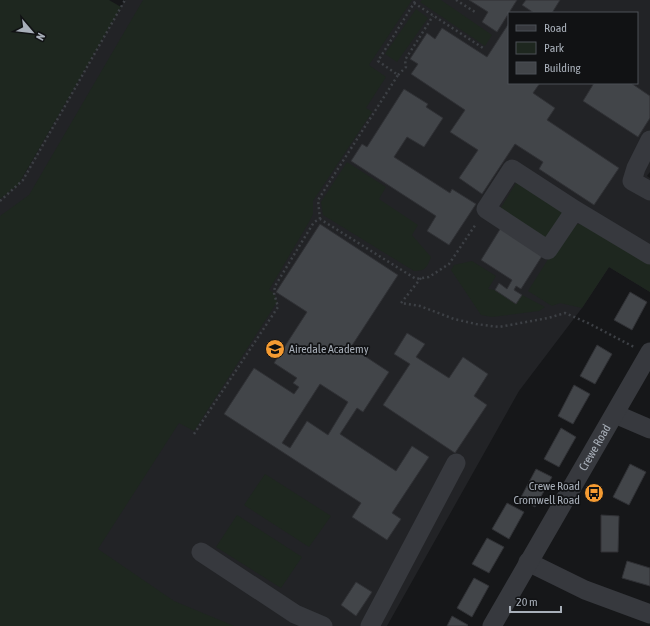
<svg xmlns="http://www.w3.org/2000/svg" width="650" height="626" viewBox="0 0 650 626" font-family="'Asap Condensed',sans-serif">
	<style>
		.built { fill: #222326; fill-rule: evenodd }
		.green { fill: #1e271f }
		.building { fill: #424549; stroke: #303135; fill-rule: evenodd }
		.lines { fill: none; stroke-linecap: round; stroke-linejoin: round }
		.path { stroke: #3d4045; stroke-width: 2.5; stroke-dasharray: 2 3; stroke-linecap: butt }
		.minor { stroke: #37393e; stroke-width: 19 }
		.labels { text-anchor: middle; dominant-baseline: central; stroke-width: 3.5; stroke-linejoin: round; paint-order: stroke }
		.poi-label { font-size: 12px; fill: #a8afb9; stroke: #111214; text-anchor: start }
		.street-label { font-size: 12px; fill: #a8afb9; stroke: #111214 }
	</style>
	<rect width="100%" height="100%" fill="#161719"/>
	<!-- built -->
	<path class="built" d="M 125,0 L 650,0 L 650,172 L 647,176 L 650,178 L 650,292 L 609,267 L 582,308 L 519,391 L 387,626 L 0,626 L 0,199 L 18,185 ZM 509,13 L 637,13 L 637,83 L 509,83 Z"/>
	<!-- green -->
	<g class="green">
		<path d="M 0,0 L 109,0 L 121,7 L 18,185 L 0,199 Z"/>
		<path d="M 143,0 L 412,0 L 369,65 L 386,77 L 366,108 L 372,112 L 313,201 L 313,214 L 309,222 L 269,290 L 274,293 L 277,302 L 194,431 L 179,423 L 98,549 L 174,601 L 234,626 L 0,626 L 0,216 L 29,195 Z"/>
		<path d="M 422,0 L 441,0 L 492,35 L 485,46 L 420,2 Z"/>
		<path d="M 416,9 L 428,18 L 397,62 L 385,54 Z"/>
		<path d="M 347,162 L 386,187 L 379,199 L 418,225 L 412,235 L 431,257 C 427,267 426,271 414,271 L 323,215 L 321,202 Z"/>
		<path d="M 518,180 L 566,212 L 547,240 L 500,209 Z"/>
		<path d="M 584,223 L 650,263 L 650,292 L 609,267 L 582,308 L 560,303 L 552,306 L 528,291 L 569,226 Z"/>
		<path d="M 472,261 L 496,276 L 488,289 L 495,290 L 516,304 L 522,295 L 545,307 L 539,311 L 492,317 L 481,315 L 451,270 L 454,265 Z"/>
		<path d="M 265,474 L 331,516 L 309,547 L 244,505 Z"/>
		<path d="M 237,515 L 302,557 L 281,588 L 216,547 Z"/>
	</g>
	<!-- building -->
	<g class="building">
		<path d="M 469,0 L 517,0 L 497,32 L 482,22 L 488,12 Z"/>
		<path d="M 526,0 L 560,0 L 552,13 L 534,13 L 522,5 Z"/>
		<path d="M 509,23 L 509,83 L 540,83 L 533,93 L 555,108 L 547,120 L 619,168 L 594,205 L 539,169 L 543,162 L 515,144 L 482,194 L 459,178 L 478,150 L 450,132 L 465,110 L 411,74 L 418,64 L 410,59 L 427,33 L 435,39 L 442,28 L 487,57 Z"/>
		<path d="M 594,83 L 631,83 L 650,96 L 650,118 L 638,137 L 583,101 Z"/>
		<path d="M 404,89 L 428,104 L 426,107 L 443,118 L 424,147 L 407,137 L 394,157 L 450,193 L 452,189 L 476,204 L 449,245 L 427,231 L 436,216 L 351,161 L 362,144 L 367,147 Z"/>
		<path d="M 320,224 L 398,275 L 351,347 L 389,372 L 363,412 L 357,408 L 340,434 L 396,471 L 412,446 L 429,457 L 392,513 L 401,519 L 387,540 L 352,517 L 361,503 L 224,414 L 254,368 L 294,394 L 299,387 L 293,383 L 297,378 L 274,363 L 307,312 L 276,292 ZM 320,384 L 348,402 L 328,435 L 307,421 L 290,448 L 282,443 Z"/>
		<path d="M 502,226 L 544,253 L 521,289 L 516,286 L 514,290 L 522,295 L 516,304 L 495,290 L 499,283 L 507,289 L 512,280 L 481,260 Z"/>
		<path d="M 630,292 L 647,302 L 632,330 L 614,320 Z"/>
		<path d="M 407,333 L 425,344 L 416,357 L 449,378 L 463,357 L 488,374 L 474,396 L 487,405 L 455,453 L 383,405 L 410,364 L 394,354 Z"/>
		<path d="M 597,345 L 612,354 L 595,384 L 580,376 Z"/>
		<path d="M 574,385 L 590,394 L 573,424 L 558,416 Z"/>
		<path d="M 561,428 L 576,437 L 559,467 L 544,459 Z"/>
		<path d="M 630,464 L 646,472 L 629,505 L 613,497 Z"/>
		<path d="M 536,469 L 552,477 L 535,507 L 520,499 Z"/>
		<path d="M 507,503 L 524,512 L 509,539 L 492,529 Z"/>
		<path d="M 601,515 L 619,516 L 618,552 L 601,552 Z"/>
		<path d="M 487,538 L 504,547 L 489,573 L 472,564 Z"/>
		<path d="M 627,561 L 650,568 L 650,586 L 622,578 Z"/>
		<path d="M 474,578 L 489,586 L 472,617 L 457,608 Z"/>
		<path d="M 356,582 L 372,592 L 356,616 L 341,605 Z"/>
		<path d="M 452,616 L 468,625 L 467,626 L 447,626 Z"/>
	</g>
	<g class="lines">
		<!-- path -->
		<g class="path">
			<path d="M 456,0 L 475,12"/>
			<path d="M 414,3 L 483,48"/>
			<path d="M 398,75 L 406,67 L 405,60 L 433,16"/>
			<path d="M 0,201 L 23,180 L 125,0"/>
			<path d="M 320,219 L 318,200 L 398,75 L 378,61 L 416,0"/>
			<path d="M 421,278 L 401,303 L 420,306 L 454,319 L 476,324 L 499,327 L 548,318 L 565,313 L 588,323 L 634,347"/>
			<path d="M 194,434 L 278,307 L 274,293 L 275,286 L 314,222 L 320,219 L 416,279 L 429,277 L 449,264 L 476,224"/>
		</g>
		<!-- minor -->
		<g class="minor">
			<path d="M 650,140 L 636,168 L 632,181 L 650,191"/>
			<path d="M 575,210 L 548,250 L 486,209 L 512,169 L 575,210 L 650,255"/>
			<path d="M 615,414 L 650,429"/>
			<path d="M 201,552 L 295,614 L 323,626"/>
			<path d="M 528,562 L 585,590 L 650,614"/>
			<path d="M 370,626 L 456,463"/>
			<path id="s1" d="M 492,626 L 650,352"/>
		</g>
	</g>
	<!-- icons -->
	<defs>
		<g id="school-disc" transform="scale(1)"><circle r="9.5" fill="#f59b32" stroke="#111214"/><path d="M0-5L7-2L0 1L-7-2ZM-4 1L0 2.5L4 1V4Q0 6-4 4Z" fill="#111"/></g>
		<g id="bus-disc" transform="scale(1)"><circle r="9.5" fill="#f59b32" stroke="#111214"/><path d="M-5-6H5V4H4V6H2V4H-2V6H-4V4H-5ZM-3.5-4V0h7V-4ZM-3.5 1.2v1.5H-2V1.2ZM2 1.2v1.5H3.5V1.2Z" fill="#111"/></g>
	</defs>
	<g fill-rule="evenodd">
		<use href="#school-disc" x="275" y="349"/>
		<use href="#bus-disc" x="594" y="493"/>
	</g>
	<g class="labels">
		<!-- poi labels -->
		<g class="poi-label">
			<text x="289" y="349">Airedale Academy</text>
			<text x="580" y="486" text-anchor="end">Crewe Road<tspan x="580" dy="14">Cromwell Road</tspan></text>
		</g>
		<!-- street labels -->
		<g class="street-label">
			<text stroke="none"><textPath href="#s1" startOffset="206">Crewe Road</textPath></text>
		</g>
	</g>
	<!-- legend -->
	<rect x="508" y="12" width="130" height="72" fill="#111214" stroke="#4d5156"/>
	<rect x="516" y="25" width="20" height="6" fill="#37393e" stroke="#4d5156"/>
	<text x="544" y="32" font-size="12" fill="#a8afb9">Road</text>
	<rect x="516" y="42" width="20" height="12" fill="#1e271f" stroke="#4d5156"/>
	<text x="544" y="52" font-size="12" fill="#a8afb9">Park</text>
	<rect x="516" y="62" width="20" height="12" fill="#424549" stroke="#4d5156"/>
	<text x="544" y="72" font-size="12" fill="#a8afb9">Building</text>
	<!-- north arrow -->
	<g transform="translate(32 32) rotate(118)" stroke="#111214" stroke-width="3" paint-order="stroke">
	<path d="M0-3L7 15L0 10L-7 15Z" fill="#a8afb9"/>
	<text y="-6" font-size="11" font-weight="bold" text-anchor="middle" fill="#a8afb9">N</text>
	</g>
	<!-- scale -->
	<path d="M510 606v6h51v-6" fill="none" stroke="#a8afb9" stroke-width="2"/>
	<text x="516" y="606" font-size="12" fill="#a8afb9" stroke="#111214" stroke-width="3" paint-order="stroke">20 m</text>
</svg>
